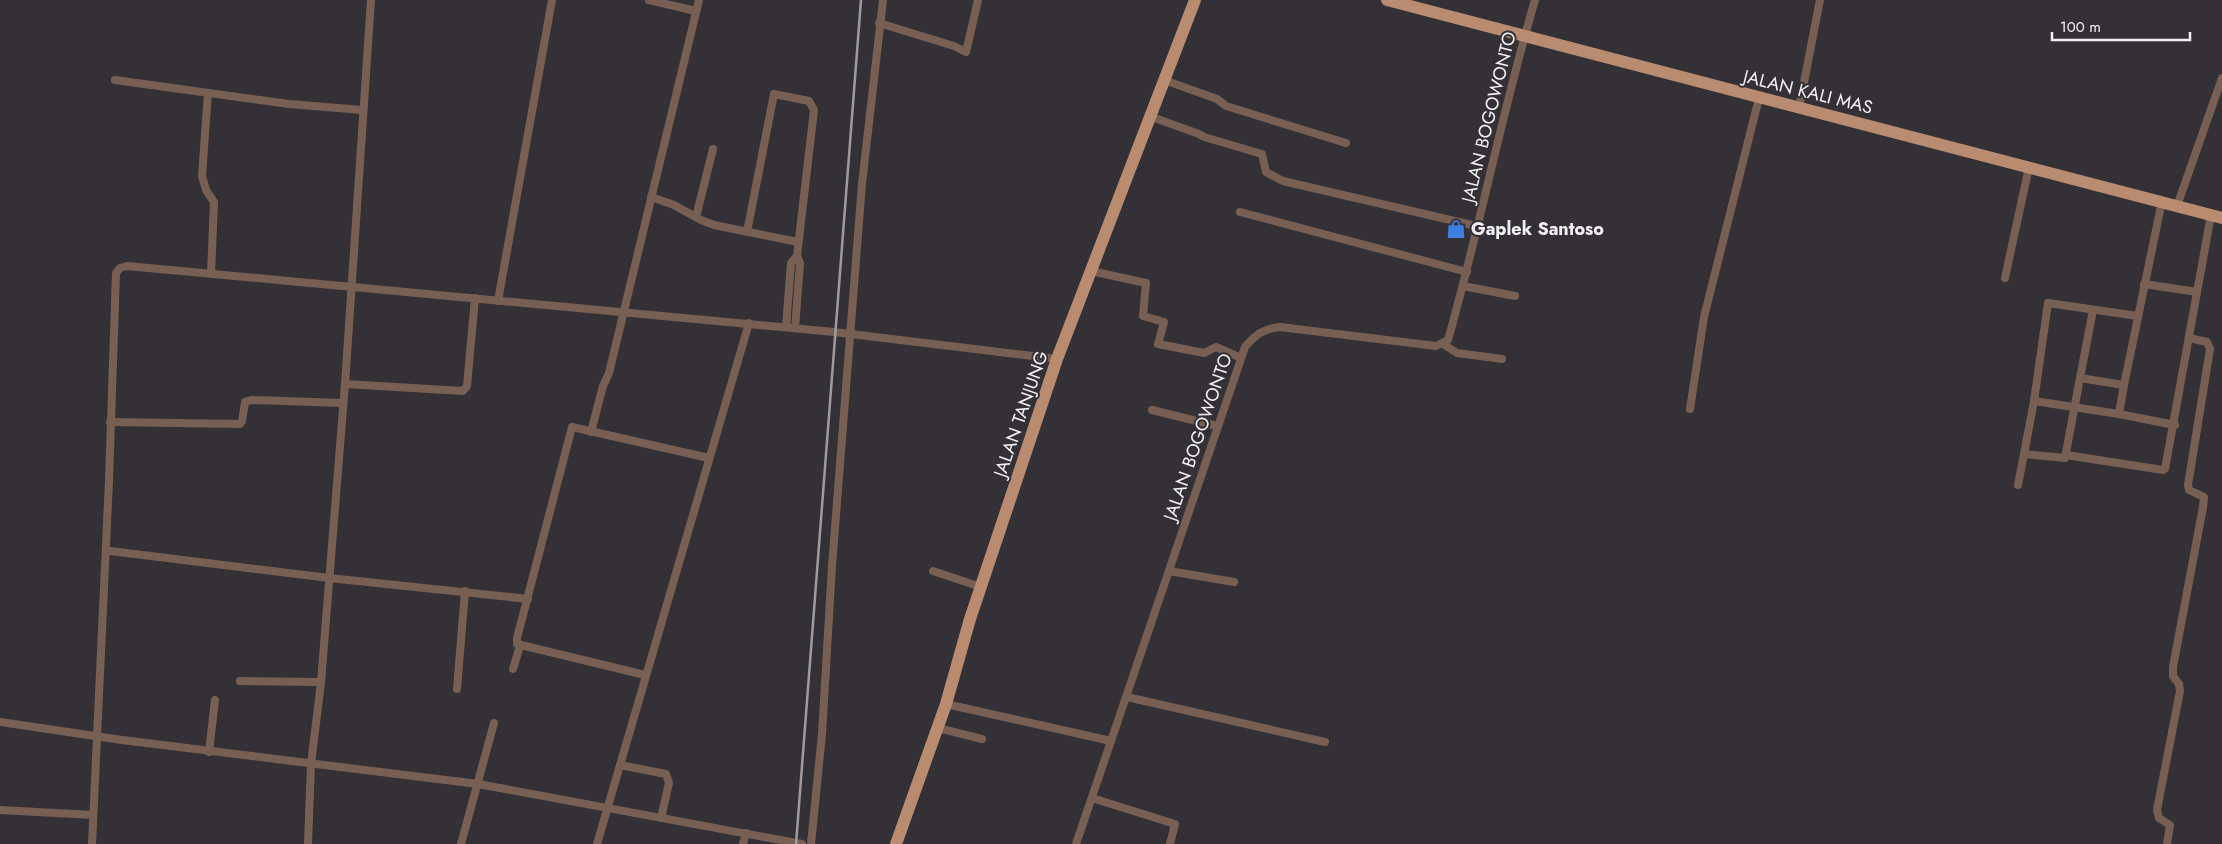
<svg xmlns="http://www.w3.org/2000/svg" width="2222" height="844" viewBox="0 0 2222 844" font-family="Jost,sans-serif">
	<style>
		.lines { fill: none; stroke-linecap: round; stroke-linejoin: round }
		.street { stroke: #776053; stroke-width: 8 }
		.primary { stroke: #b98b70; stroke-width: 12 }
		.rail { stroke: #9e9c9f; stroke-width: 2.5 }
		.labels { text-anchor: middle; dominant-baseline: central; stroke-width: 4; stroke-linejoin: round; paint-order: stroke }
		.street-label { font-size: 18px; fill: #f3f1f4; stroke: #343136 }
		.poi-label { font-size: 18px; font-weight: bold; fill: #f3f1f4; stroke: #343136; text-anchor: start }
	</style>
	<rect width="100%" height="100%" fill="#343136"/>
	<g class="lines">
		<!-- street -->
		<g class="street">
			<path d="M 649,0 L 696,11"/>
			<path d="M 879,23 L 954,46 L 966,52 L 978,0"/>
			<path d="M 115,80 L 289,104 L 362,110"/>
			<path d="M 1164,80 L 1217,99 L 1226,106 L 1346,143"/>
			<path d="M 208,93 L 202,176 L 206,190 L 214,202 L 211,273"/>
			<path d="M 1799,108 L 1820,0"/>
			<path d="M 1149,116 L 1199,134 L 1204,137 L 1262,154 L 1266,172 L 1283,181 L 1476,226"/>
			<path d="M 651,197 L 674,205 L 701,220 L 714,225 L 798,242"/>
			<path d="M 2177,206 L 2222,78"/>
			<path d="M 1240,212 L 1467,272"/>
			<path d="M 696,217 L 713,149"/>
			<path d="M 747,232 L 774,94 L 809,101 L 814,110 L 797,256 L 800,263 L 795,328"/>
			<path d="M 1091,271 L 1146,283 L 1143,316 L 1164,322 L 1158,344 L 1204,353 L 1216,347 L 1241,358"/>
			<path d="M 2005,278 L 2029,167"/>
			<path d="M 2144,284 L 2197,292"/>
			<path d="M 1463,286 L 1515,296"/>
			<path d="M 498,301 L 552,0"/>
			<path d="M 2138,316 L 2048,303 L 2034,401 L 2024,454 L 2065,458 L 2080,378 L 2124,385 L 2162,201"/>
			<path d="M 786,327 L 791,263 L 797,256"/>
			<path d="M 1443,344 L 1457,353 L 1502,359"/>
			<path d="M 2080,378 L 2093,310"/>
			<path d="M 345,384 L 463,391 L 467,386 L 475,298"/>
			<path d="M 2124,385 L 2119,414 L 2175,425"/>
			<path d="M 2034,401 L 2119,414"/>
			<path d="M 1690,409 L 1704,317 L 1759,98"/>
			<path d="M 1152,410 L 1217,426"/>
			<path d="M 110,422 L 240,424 L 242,421 L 245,402 L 251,400 L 343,403"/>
			<path d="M 591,432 L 603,386 L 609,373 L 699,0"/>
			<path d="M 2066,455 L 2163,470 L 2165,469 L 2211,215"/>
			<path d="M 2018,485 L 2024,454"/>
			<path d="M 106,549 L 110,551 L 329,578 L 528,599"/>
			<path d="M 933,571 L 981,587"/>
			<path d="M 1169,571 L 1234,582"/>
			<path d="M 513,669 L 520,646"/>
			<path d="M 645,675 L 517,644 L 517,638 L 572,427 L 709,458"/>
			<path d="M 240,681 L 321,682"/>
			<path d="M 457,689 L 465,591"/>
			<path d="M 1127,697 L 1325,742"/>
			<path d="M 946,704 L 1111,741"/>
			<path d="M 0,722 L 122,740 L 478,784 L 802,844"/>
			<path d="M 938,728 L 982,739"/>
			<path d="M 209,752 L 215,700"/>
			<path d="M 620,765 L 666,774 L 669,783 L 661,818"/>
			<path d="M 1092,798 L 1175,824 L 1170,844"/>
			<path d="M 0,810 L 93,815"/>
			<path d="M 92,844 L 109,481 L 116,273 L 120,268 L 127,266 L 834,332 L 1057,359"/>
			<path d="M 308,844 L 311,764 L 321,682 L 345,384 L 371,0"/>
			<path d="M 461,844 L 494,723"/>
			<path d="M 597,844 L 749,323"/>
			<path d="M 743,844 L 746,833"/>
			<path d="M 811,844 L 822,734 L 832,566 L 862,184 L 883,0"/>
			<path d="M 1076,844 L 1245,347 C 1256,334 1263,329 1280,327 L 1436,346 L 1448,340 C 1480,227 1502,112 1535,0"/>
			<path d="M 2167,844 L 2170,825 L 2159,818 L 2157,810 L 2180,691 L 2179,684 L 2173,676 L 2173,667 L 2203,507 L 2204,497 L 2189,490 L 2188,485 L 2210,349 L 2207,342 L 2189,338"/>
		</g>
		<!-- primary -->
		<g class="primary">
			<path d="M 1387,0 L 2222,218"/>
			<path d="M 896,844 L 946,704 L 970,619 L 1057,359 L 1195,0"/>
		</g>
		<!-- rail -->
		<path class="rail" d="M 796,844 L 861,0"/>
	</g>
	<!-- icons -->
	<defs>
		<g id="shop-bare" transform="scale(1.5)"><path d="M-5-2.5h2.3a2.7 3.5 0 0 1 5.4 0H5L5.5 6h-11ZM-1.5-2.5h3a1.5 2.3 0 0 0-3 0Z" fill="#3f7fe0" stroke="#343136" stroke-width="2.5" paint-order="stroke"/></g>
	</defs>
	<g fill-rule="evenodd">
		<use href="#shop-bare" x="1456" y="229"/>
	</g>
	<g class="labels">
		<!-- street labels -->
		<g class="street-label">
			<text transform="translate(1808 92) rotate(14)">JALAN KALI MAS</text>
			<text transform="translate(1489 117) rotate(-76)">JALAN BOGOWONTO</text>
			<text transform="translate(1021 414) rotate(-71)">JALAN TANJUNG</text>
			<text transform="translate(1198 437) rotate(-71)">JALAN BOGOWONTO</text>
		</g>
		<!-- poi labels -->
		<g class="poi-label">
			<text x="1471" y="229">Gaplek Santoso</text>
		</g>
	</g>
	<!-- scale -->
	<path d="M2052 32v8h138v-8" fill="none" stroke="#f3f1f4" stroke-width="2.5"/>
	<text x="2060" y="32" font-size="15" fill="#f3f1f4" stroke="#343136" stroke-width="4" paint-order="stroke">100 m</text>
</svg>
